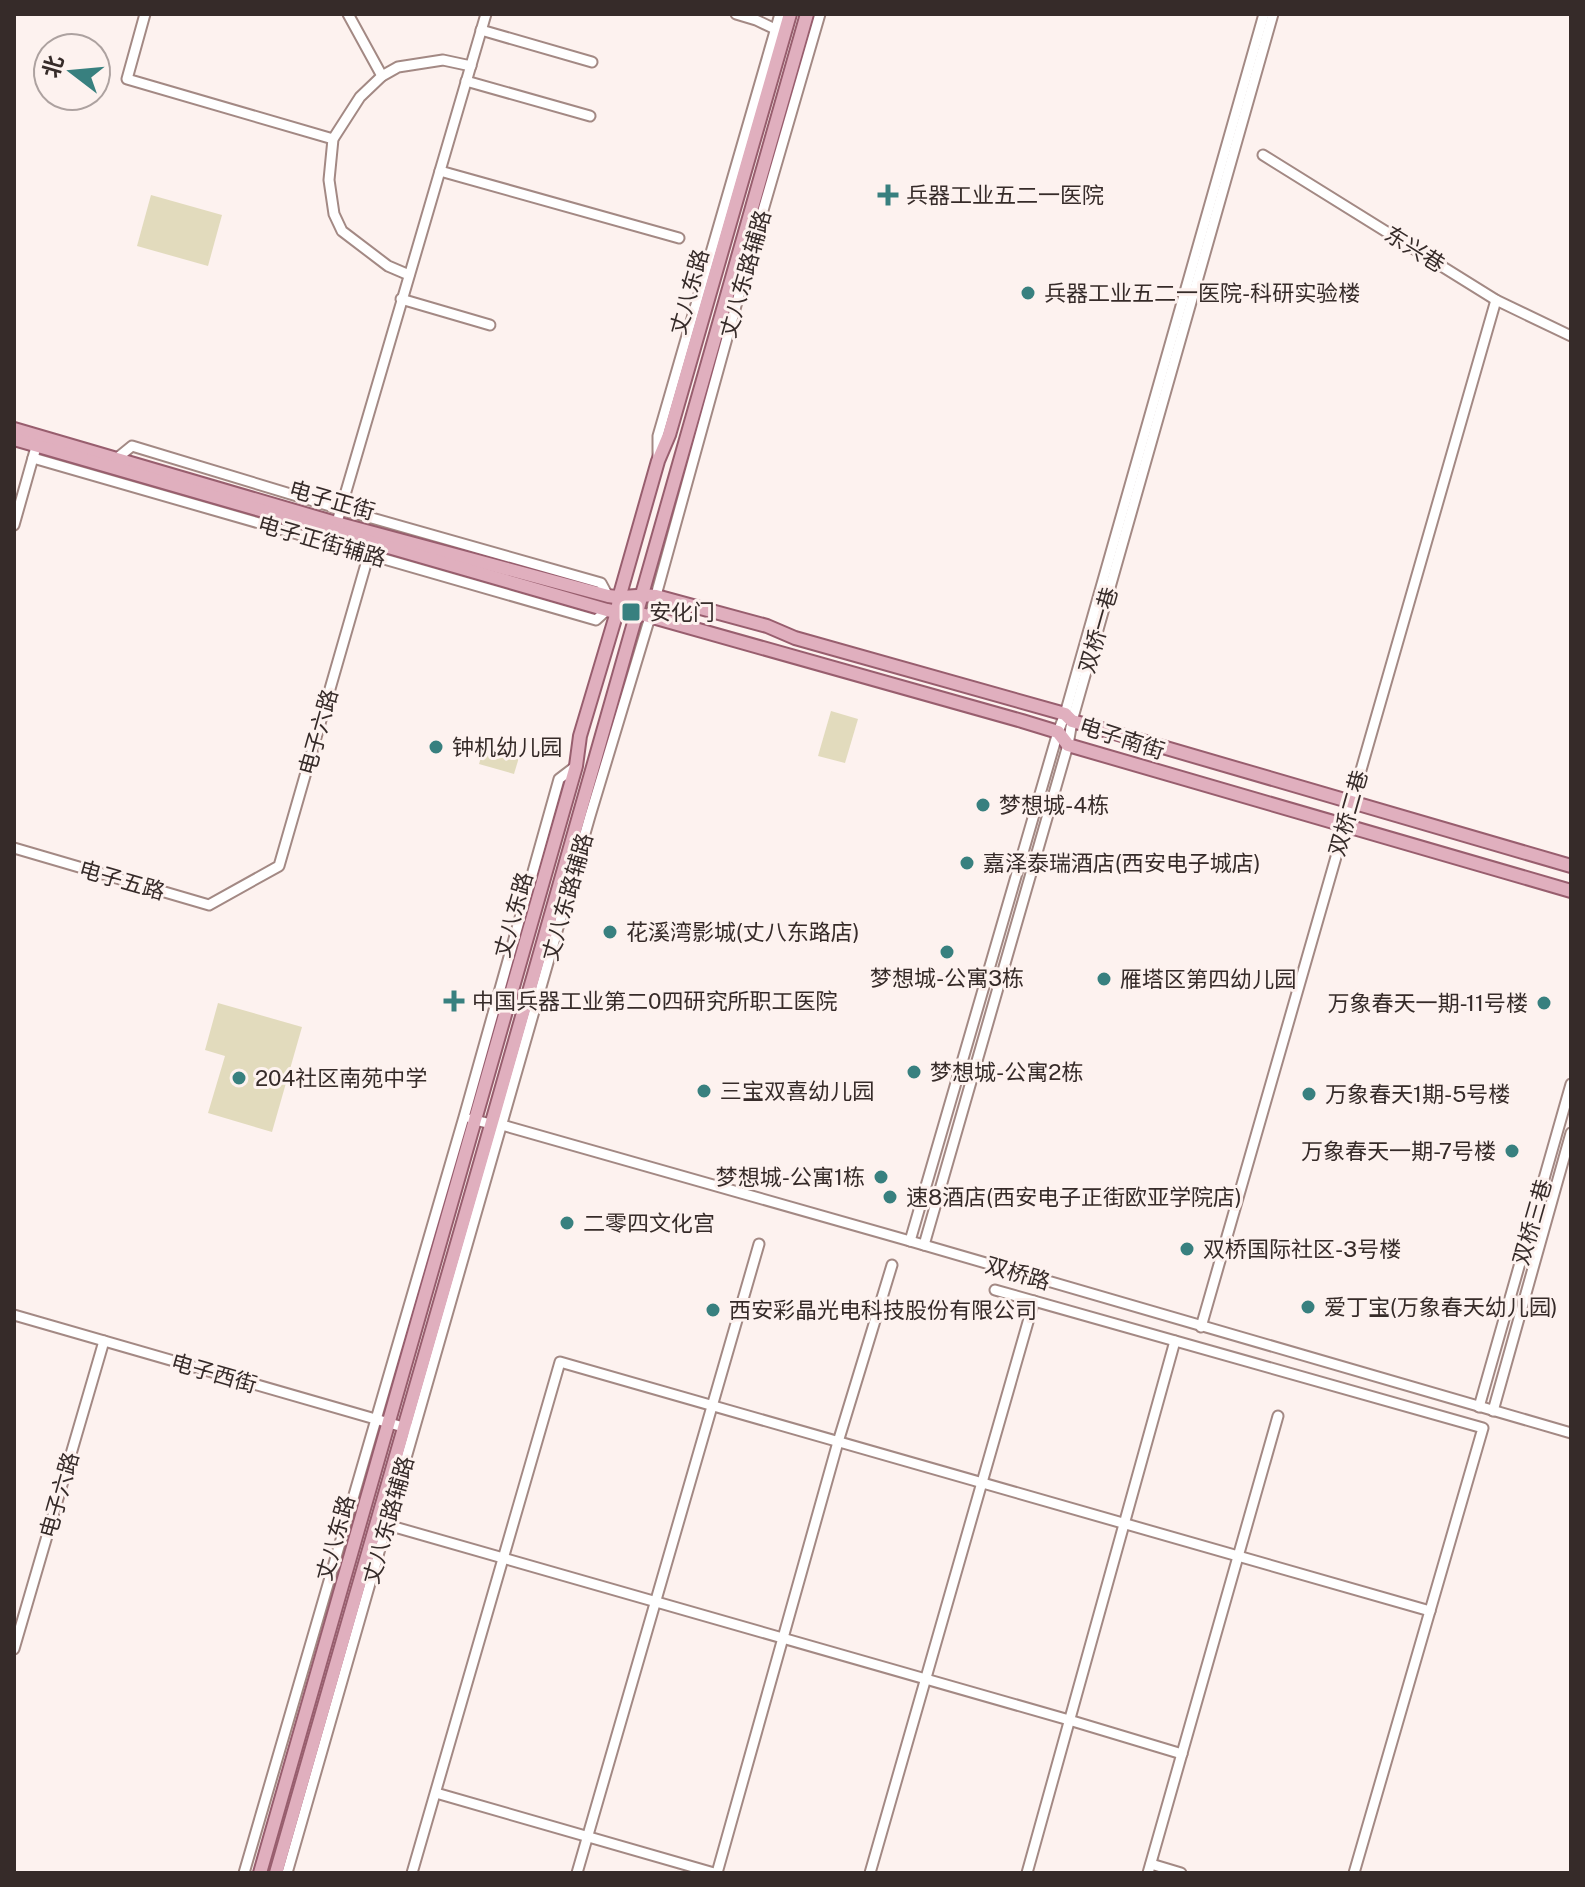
<svg xmlns="http://www.w3.org/2000/svg" width="1585" height="1887" viewBox="0 0 1585 1887" font-family="'Public Sans','Noto Sans SC',sans-serif">
	<style>
		.green { fill: #e2dbbd }
		.lines { fill: none; stroke-linecap: round; stroke-linejoin: round }
		.minor-casing { stroke: #a38984; stroke-width: 13 }
		.major-casing { stroke: #985e6e; stroke-width: 16 }
		.minor { stroke: #fff; stroke-width: 9 }
		.major { stroke: #e0afbe; stroke-width: 12 }
		.poi-dot { fill: #38807f; stroke: #fdf2ef; stroke-width: 3 }
		.labels { text-anchor: middle; dominant-baseline: central; stroke-width: 6; stroke-linejoin: round; paint-order: stroke }
		.poi-label { font-size: 22px; fill: #362b29; stroke: #fdf2ef; text-anchor: start }
		.street-label { font-size: 22px; fill: #362b29; stroke: #fdf2ef }
	</style>
	<rect width="100%" height="100%" fill="#fdf2ef"/>
	<!-- green -->
	<g class="green">
		<path d="M 151,195 L 222,215 L 208,266 L 137,246 Z"/>
		<path d="M 831,711 L 858,719 L 845,763 L 818,756 Z"/>
		<path d="M 485,744 L 520,754 L 514,774 L 479,764 Z"/>
		<path d="M 218,1003 L 302,1027 L 272,1132 L 208,1113 L 225,1056 L 205,1050 Z"/>
	</g>
	<g class="lines">
		<!-- minor casing -->
		<g class="minor-casing">
			<g id="minor">
				<path d="M 145,14 L 127,79 L 333,139"/>
				<path d="M 348,14 L 382,76"/>
				<path d="M 736,14 L 756,20 L 775,29"/>
				<path d="M 481,30 L 592,62"/>
				<path d="M 466,81 L 590,116"/>
				<path d="M 1263,155 L 1496,300 L 1571,336"/>
				<path d="M 440,171 L 679,238"/>
				<path d="M 409,275 L 388,266 L 342,231 L 334,214 L 329,180 L 333,139 L 360,97 L 382,76 L 398,67 L 443,60 L 471,66"/>
				<path d="M 401,299 L 490,325"/>
				<path d="M 658,457 L 658,436 L 780,14"/>
				<path d="M 33,458 L 596,620 L 607,610"/>
				<path d="M 116,459 L 132,446 L 340,509 L 601,583 L 608,596"/>
				<path d="M 14,525 L 38,440"/>
				<path d="M 335,529 L 486,14"/>
				<path d="M 14,848 L 209,905 L 279,866 L 372,543"/>
				<path d="M 471,1119 L 491,1124 L 502,1125 L 910,1241 L 1571,1433"/>
				<path d="M 910,1241 L 1058,732 L 1065,714 L 1264,14"/>
				<path d="M 924,1245 L 1068,745 L 1072,721 L 1273,14"/>
				<path d="M 995,1290 L 1483,1428 L 1354,1873"/>
				<path d="M 14,1315 L 410,1429"/>
				<path d="M 1201,1327 L 1496,300"/>
				<path d="M 1479,1407 L 1571,1084"/>
				<path d="M 1493,1411 L 1571,1133"/>
				<path d="M 384,1524 L 1069,1720 L 1182,1754"/>
				<path d="M 14,1649 L 104,1341"/>
				<path d="M 436,1793 L 714,1873"/>
				<path d="M 1151,1864 L 1181,1873"/>
				<path d="M 244,1873 L 464,1117 L 559,779 L 576,766"/>
				<path d="M 287,1873 L 590,816 L 650,617 L 748,262 L 820,14"/>
				<path d="M 412,1873 L 560,1362 L 1430,1611"/>
				<path d="M 577,1873 L 759,1244"/>
				<path d="M 717,1873 L 838,1442 L 892,1265"/>
				<path d="M 870,1873 L 1034,1301"/>
				<path d="M 1027,1873 L 1175,1341"/>
				<path d="M 1148,1873 L 1278,1416"/>
			</g>
		</g>
		<!-- major casing -->
		<g class="major-casing">
			<g id="major">
				<path d="M 14,429 L 336,523 L 608,596 C 624,599 639,594 656,596 L 767,626 L 795,638 L 1065,714 L 1072,721 L 1094,727 L 1571,866"/>
				<path d="M 14,439 L 607,610 L 617,612 L 637,613 L 656,618 L 1022,721 L 1058,732 L 1068,745 L 1571,891"/>
				<path d="M 260,1873 L 576,766 L 580,736 L 617,612 L 619,598 L 658,461 L 669,435 L 790,14"/>
				<path d="M 276,1873 L 494,1115 L 807,14"/>
			</g>
		</g>
		<!-- minor -->
		<use href="#minor" class="minor"/>
		<!-- major -->
		<use href="#major" class="major"/>
	</g>
	<!-- markers -->
	<g class="poi-dot">
		<path d="M884 183h8v8h8v8h-8v8h-8v-8h-8v-8h8z"/>
		<circle cx="1028" cy="293" r="8"/>
		<rect x="621" y="602" width="20" height="20" rx="4"/>
		<circle cx="436" cy="747" r="8"/>
		<circle cx="983" cy="805" r="8"/>
		<circle cx="967" cy="863" r="8"/>
		<circle cx="610" cy="932" r="8"/>
		<circle cx="947" cy="952" r="8"/>
		<circle cx="1104" cy="979" r="8"/>
		<path d="M450 989h8v8h8v8h-8v8h-8v-8h-8v-8h8z"/>
		<circle cx="1544" cy="1003" r="8"/>
		<circle cx="914" cy="1072" r="8"/>
		<circle cx="239" cy="1078" r="8"/>
		<circle cx="704" cy="1091" r="8"/>
		<circle cx="1309" cy="1094" r="8"/>
		<circle cx="1512" cy="1151" r="8"/>
		<circle cx="881" cy="1177" r="8"/>
		<circle cx="890" cy="1197" r="8"/>
		<circle cx="567" cy="1223" r="8"/>
		<circle cx="1187" cy="1249" r="8"/>
		<circle cx="1308" cy="1307" r="8"/>
		<circle cx="713" cy="1310" r="8"/>
	</g>
	<g class="labels">
		<!-- poi labels -->
		<g class="poi-label">
			<text x="906" y="195">兵器工业五二一医院</text>
			<text x="1044" y="293">兵器工业五二一医院-科研实验楼</text>
			<text x="649" y="612">安化门</text>
			<text x="452" y="747">钟机幼儿园</text>
			<text x="999" y="805">梦想城-4栋</text>
			<text x="983" y="863">嘉泽泰瑞酒店(西安电子城店)</text>
			<text x="626" y="932">花溪湾影城(丈八东路店)</text>
			<text x="947" y="978" text-anchor="middle">梦想城-公寓3栋</text>
			<text x="1120" y="979">雁塔区第四幼儿园</text>
			<text x="472" y="1001">中国兵器工业第二0四研究所职工医院</text>
			<text x="1528" y="1003" text-anchor="end">万象春天一期-11号楼</text>
			<text x="930" y="1072">梦想城-公寓2栋</text>
			<text x="255" y="1078">204社区南苑中学</text>
			<text x="720" y="1091">三宝双喜幼儿园</text>
			<text x="1325" y="1094">万象春天1期-5号楼</text>
			<text x="1496" y="1151" text-anchor="end">万象春天一期-7号楼</text>
			<text x="865" y="1177" text-anchor="end">梦想城-公寓1栋</text>
			<text x="906" y="1197">速8酒店(西安电子正街欧亚学院店)</text>
			<text x="583" y="1223">二零四文化宫</text>
			<text x="1203" y="1249">双桥国际社区-3号楼</text>
			<text x="1324" y="1307">爱丁宝(万象春天幼儿园)</text>
			<text x="729" y="1310">西安彩晶光电科技股份有限公司</text>
		</g>
		<!-- street labels -->
		<g class="street-label">
			<text transform="translate(1415 249) rotate(32)">东兴巷</text>
			<text transform="translate(745 274) rotate(-74)">丈八东路辅路</text>
			<text transform="translate(689 292) rotate(-74)">丈八东路</text>
			<text transform="translate(332 500) rotate(16)">电子正街</text>
			<text transform="translate(322 541) rotate(16)">电子正街辅路</text>
			<text transform="translate(1098 630) rotate(-74)">双桥一巷</text>
			<text transform="translate(318 732) rotate(-74)">电子六路</text>
			<text transform="translate(1122 738) rotate(18)">电子南街</text>
			<text transform="translate(1348 813) rotate(-74)">双桥二巷</text>
			<text transform="translate(122 880) rotate(16)">电子五路</text>
			<text transform="translate(567 897) rotate(-74)">丈八东路辅路</text>
			<text transform="translate(513 915) rotate(-74)">丈八东路</text>
			<text transform="translate(1532 1222) rotate(-74)">双桥三巷</text>
			<text transform="translate(1018 1273) rotate(16)">双桥路</text>
			<text transform="translate(214 1373) rotate(16)">电子西街</text>
			<text transform="translate(59 1495) rotate(-74)">电子六路</text>
			<text transform="translate(388 1520) rotate(-74)">丈八东路辅路</text>
			<text transform="translate(335 1538) rotate(-74)">丈八东路</text>
		</g>
	</g>
	<!-- border -->
	<rect width="1585" height="1887" fill="none" stroke="#362b29" stroke-width="32"/>
	<!-- north arrow -->
	<g transform="translate(72 72) rotate(286)"><circle r="38" fill="#fdf2ef" stroke="#ada2a0" stroke-width="2"/>
	<path d="M0-6L14 30L0 20L-14 30Z" fill="#38807f"/>
	<text y="-12" font-size="22" font-weight="bold" text-anchor="middle" fill="#362b29">北</text>
	</g>
</svg>
